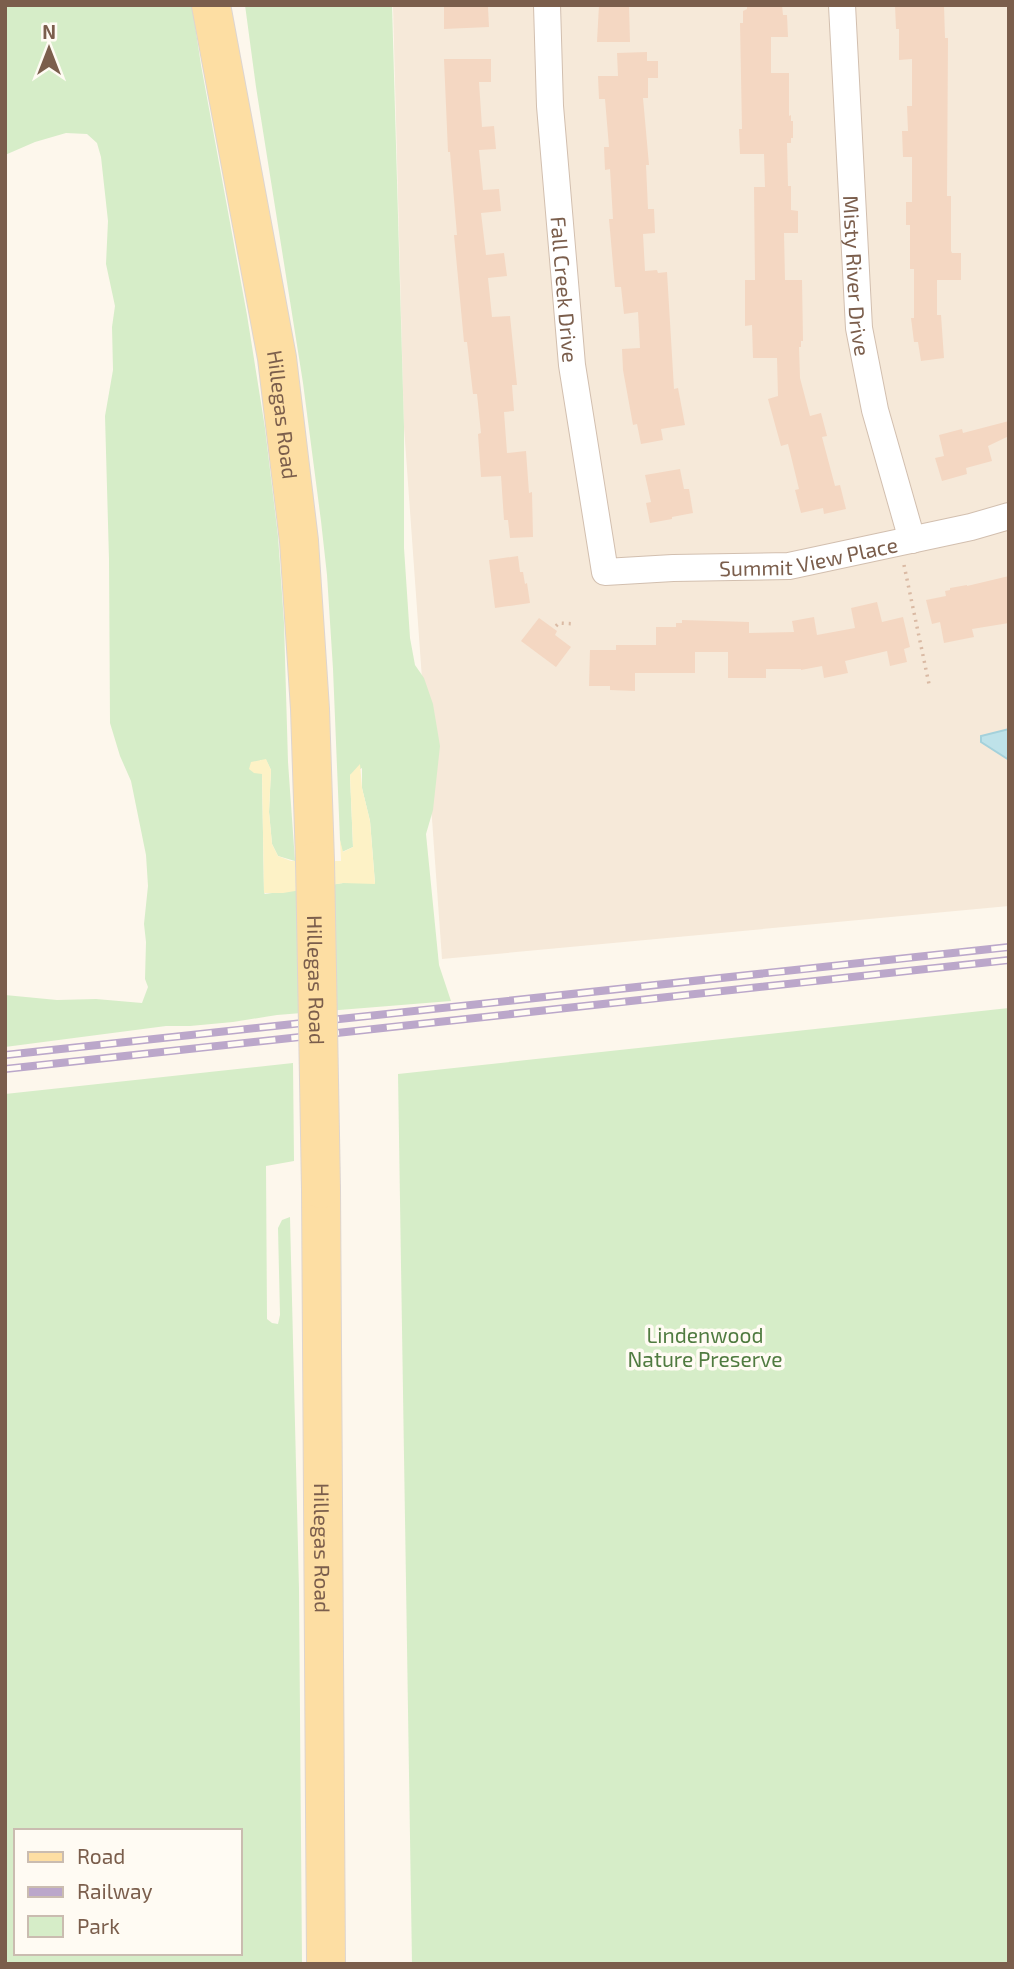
<svg xmlns="http://www.w3.org/2000/svg" width="1014" height="1969" viewBox="0 0 1014 1969" font-family="'Exo 2',sans-serif">
	<style>
		.residential { fill: #f6e9d9 }
		.green { fill: #d6edc8; fill-rule: evenodd }
		.sand { fill: #fdf2c6 }
		.water { fill: #bee2e9; stroke: #a4d1db; stroke-width: 2 }
		.building { fill: #f4d7c2 }
		.lines { fill: none; stroke-linecap: round; stroke-linejoin: round }
		.street-casing { stroke: #d2bfaf; stroke-width: 28 }
		.primary-casing { stroke: #ddd5d0; stroke-width: 40 }
		.path { stroke: #dabaa4; stroke-width: 3.5; stroke-dasharray: 2 5; stroke-linecap: butt }
		.street { stroke: #fff; stroke-width: 26 }
		.primary { stroke: #fddea3; stroke-width: 38 }
		.rail-casing { stroke: #bba7ca; stroke-width: 8 }
		.rail { stroke: #fffbf3; stroke-width: 5; stroke-dasharray: 16; stroke-linecap: butt }
		.primary-bridge-casing { stroke: #ddd5d0; stroke-width: 40; stroke-linecap: butt }
		.primary-bridge { stroke: #fddea3; stroke-width: 38 }
		.labels { text-anchor: middle; dominant-baseline: central; stroke-width: 7; stroke-linejoin: round; paint-order: stroke }
		.street-label { font-size: 21px; fill: #7b5e4c; stroke: #fffbf3 }
		.park-label { font-size: 21px; fill: #507b40; stroke: #fffbf3 }
	</style>
	<rect width="100%" height="100%" fill="#fdf7ec"/>
	<!-- residential -->
	<path class="residential" d="M 393,5 L 1009,5 L 1009,906 L 442,959 L 404,427 Z"/>
	<!-- green -->
	<g class="green">
		<path d="M 5,5 L 192,5 L 201,65 L 247,315 L 265,428 L 278,536 L 284,623 L 288,762 L 295,861 L 278,856 L 272,844 L 269,812 L 271,770 L 266,760 L 260,760 L 262,774 L 264,893 L 265,894 L 343,883 L 375,883 L 370,821 L 362,788 L 362,768 L 350,775 L 353,847 L 342,852 L 340,840 L 333,669 L 327,575 L 321,521 L 303,383 L 256,87 L 245,5 L 392,5 L 404,427 L 404,548 L 410,638 L 415,665 L 424,678 L 433,704 L 440,746 L 433,810 L 426,834 L 439,965 L 451,1001 L 277,1015 L 233,1022 L 190,1026 L 166,1026 L 5,1047 L 5,995 L 57,1000 L 96,999 L 142,1003 L 148,987 L 145,979 L 146,942 L 144,924 L 148,886 L 146,855 L 131,781 L 120,756 L 110,723 L 109,559 L 105,416 L 113,370 L 112,327 L 115,306 L 106,264 L 108,221 L 101,157 L 97,143 L 87,134 L 66,133 L 35,142 L 5,155 Z"/>
		<path d="M 1009,1008 L 1009,1964 L 412,1964 L 398,1074 Z"/>
		<path d="M 293,1063 L 294,1161 L 266,1166 L 267,1319 L 272,1323 L 278,1324 L 280,1315 L 278,1228 L 282,1220 L 290,1217 L 299,1589 L 302,1964 L 5,1964 L 5,1094 ZM 16,1831 L 240,1831 L 240,1953 L 16,1953 Z"/>
	</g>
	<!-- sand -->
	<path class="sand" d="M 266,759 L 271,770 L 269,812 L 272,844 L 278,856 L 291,861 L 341,861 L 340,840 L 343,852 L 353,847 L 350,775 L 360,764 L 362,788 L 370,821 L 375,884 L 343,883 L 283,893 L 264,893 L 262,774 L 254,773 L 249,769 L 251,762 Z"/>
	<!-- water -->
	<path class="water" d="M 1009,729 L 1009,760 L 981,742 L 981,736 Z"/>
	<!-- building -->
	<g class="building">
		<path d="M 444,5 L 488,7 L 489,27 L 444,29 Z"/>
		<path d="M 599,5 L 629,5 L 630,42 L 597,42 Z"/>
		<path d="M 747,5 L 782,5 L 783,15 L 787,15 L 788,37 L 771,37 L 771,73 L 789,73 L 789,116 L 791,115 L 791,121 L 793,121 L 793,138 L 791,138 L 791,143 L 787,143 L 788,186 L 791,186 L 791,210 L 798,211 L 798,233 L 784,233 L 785,280 L 802,280 L 803,341 L 801,341 L 801,347 L 799,347 L 800,378 L 810,416 L 821,413 L 827,436 L 822,437 L 835,486 L 840,485 L 846,509 L 824,514 L 823,508 L 801,513 L 795,490 L 799,489 L 788,444 L 781,446 L 768,399 L 778,396 L 777,358 L 753,358 L 752,325 L 745,326 L 745,280 L 755,280 L 754,187 L 765,187 L 764,154 L 740,154 L 739,129 L 742,129 L 740,23 L 743,23 L 743,11 L 747,9 Z"/>
		<path d="M 895,5 L 944,5 L 945,38 L 948,38 L 947,196 L 951,196 L 951,251 L 952,253 L 961,253 L 961,280 L 937,280 L 937,315 L 941,315 L 944,358 L 921,361 L 918,342 L 914,342 L 911,318 L 914,318 L 914,269 L 910,269 L 910,225 L 906,225 L 906,202 L 912,202 L 912,157 L 903,157 L 902,131 L 908,131 L 907,106 L 912,106 L 912,59 L 899,60 L 899,29 L 896,29 Z"/>
		<path d="M 647,52 L 647,61 L 658,61 L 658,78 L 648,78 L 648,98 L 643,98 L 649,165 L 646,165 L 648,209 L 654,209 L 655,233 L 643,234 L 645,271 L 657,270 L 658,273 L 667,272 L 674,389 L 678,388 L 685,425 L 661,429 L 663,440 L 641,444 L 637,424 L 633,425 L 623,370 L 622,349 L 640,348 L 638,312 L 624,314 L 621,287 L 615,287 L 609,219 L 613,219 L 610,169 L 605,170 L 604,147 L 609,147 L 605,99 L 599,99 L 598,76 L 618,76 L 617,53 Z"/>
		<path d="M 444,59 L 491,59 L 491,82 L 479,82 L 482,127 L 494,126 L 496,149 L 479,150 L 483,190 L 499,189 L 501,211 L 481,213 L 486,255 L 504,253 L 507,276 L 488,278 L 492,317 L 510,316 L 517,385 L 512,385 L 514,411 L 504,412 L 507,453 L 526,451 L 529,493 L 532,492 L 533,537 L 510,538 L 508,520 L 504,520 L 501,476 L 481,477 L 478,434 L 481,433 L 477,394 L 473,394 L 467,342 L 464,342 L 454,235 L 457,235 L 450,152 L 448,152 Z"/>
		<path d="M 1009,421 L 1009,436 L 988,446 L 992,461 L 966,468 L 967,474 L 942,481 L 935,458 L 944,456 L 939,435 L 962,429 L 963,433 Z"/>
		<path d="M 680,469 L 684,489 L 689,489 L 693,513 L 672,517 L 672,519 L 650,523 L 646,503 L 651,502 L 645,475 Z"/>
		<path d="M 518,556 L 520,572 L 523,572 L 525,584 L 527,583 L 530,603 L 495,608 L 489,560 Z"/>
		<path d="M 1009,576 L 1009,623 L 972,629 L 974,637 L 944,643 L 940,622 L 932,624 L 926,600 L 946,596 L 945,591 L 950,590 L 950,588 L 967,585 L 967,586 Z"/>
		<path d="M 877,602 L 882,622 L 903,617 L 910,647 L 904,649 L 907,662 L 890,666 L 887,651 L 845,661 L 848,673 L 824,678 L 822,666 L 801,670 L 801,669 L 766,669 L 766,678 L 728,678 L 728,652 L 695,652 L 695,673 L 635,673 L 635,691 L 610,690 L 610,686 L 589,686 L 590,650 L 616,650 L 616,645 L 656,645 L 656,627 L 676,627 L 676,623 L 682,623 L 682,620 L 749,622 L 749,633 L 794,632 L 792,621 L 814,617 L 817,635 L 855,628 L 851,608 Z"/>
		<path d="M 539,618 L 557,631 L 555,635 L 571,647 L 556,667 L 521,641 Z"/>
	</g>
	<g class="lines">
		<!-- street casing -->
		<g class="street-casing">
			<g id="street">
				<path id="s1" d="M 547,5 L 550,106 L 572,365 L 605,572 L 673,568 L 789,566 L 971,527 L 1009,516"/>
				<path id="s2" d="M 842,5 L 859,328 L 875,410 L 912,540"/>
			</g>
		</g>
		<!-- primary casing -->
		<g class="primary-casing">
			<g id="primary">
				<path id="s3" d="M 211,5 L 277,358 L 299,541 L 310,709 L 315,861"/>
				<path id="s4" d="M 321,1189 L 326,1964"/>
			</g>
		</g>
		<!-- path -->
		<g class="path">
			<path d="M 904,565 L 929,684"/>
			<path d="M 556,626 L 559,623 L 575,624"/>
		</g>
		<!-- street -->
		<use href="#street" class="street"/>
		<!-- primary -->
		<use href="#primary" class="primary"/>
		<!-- rail casing -->
		<g class="rail-casing">
			<g id="rail">
				<path d="M 5,1055 L 1009,947"/>
				<path d="M 5,1069 L 1009,960"/>
			</g>
		</g>
		<!-- rail -->
		<use href="#rail" class="rail"/>
		<!-- primary-bridge casing -->
		<g class="primary-bridge-casing">
			<g id="primary-bridge">
				<path id="s5" d="M 315,861 L 321,1189"/>
			</g>
		</g>
		<!-- primary-bridge -->
		<use href="#primary-bridge" class="primary-bridge"/>
	</g>
	<g class="labels">
		<!-- street labels -->
		<g class="street-label">
			<text stroke="none"><textPath href="#s2" startOffset="271">Misty River Drive</textPath></text>
			<text stroke="none"><textPath href="#s1" startOffset="285">Fall Creek Drive</textPath></text>
			<text stroke="none"><textPath href="#s3" startOffset="416">Hillegas Road</textPath></text>
			<text stroke="none"><textPath href="#s1" startOffset="775">Summit View Place</textPath></text>
			<text stroke="none"><textPath href="#s5" startOffset="119">Hillegas Road</textPath></text>
			<text stroke="none"><textPath href="#s4" startOffset="359">Hillegas Road</textPath></text>
		</g>
		<!-- park labels -->
		<g class="park-label">
			<text x="705" y="1334">Lindenwood<tspan x="705" dy="24">Nature Preserve</tspan></text>
		</g>
	</g>
	<!-- border -->
	<rect width="1014" height="1969" fill="none" stroke="#7b5e4c" stroke-width="14"/>
	<!-- legend -->
	<rect x="14" y="1829" width="228" height="126" fill="#fffbf3" stroke="#cabcb0" stroke-width="2"/>
	<rect x="28" y="1852" width="35" height="10" fill="#fddea3" stroke="#cabcb0" stroke-width="2"/>
	<text x="77" y="1864" font-size="21" fill="#7b5e4c">Road</text>
	<rect x="28" y="1887" width="35" height="10" fill="#bba7ca" stroke="#cabcb0" stroke-width="2"/>
	<text x="77" y="1899" font-size="21" fill="#7b5e4c">Railway</text>
	<rect x="28" y="1916" width="35" height="21" fill="#d6edc8" stroke="#cabcb0" stroke-width="2"/>
	<text x="77" y="1934" font-size="21" fill="#7b5e4c">Park</text>
	<!-- north arrow -->
	<g transform="translate(49 49)" stroke="#fffbf3" stroke-width="5" paint-order="stroke">
	<path d="M0-5L12 26L0 18L-12 26Z" fill="#7b5e4c"/>
	<text y="-10" font-size="19" font-weight="bold" text-anchor="middle" fill="#7b5e4c">N</text>
	</g>
</svg>
